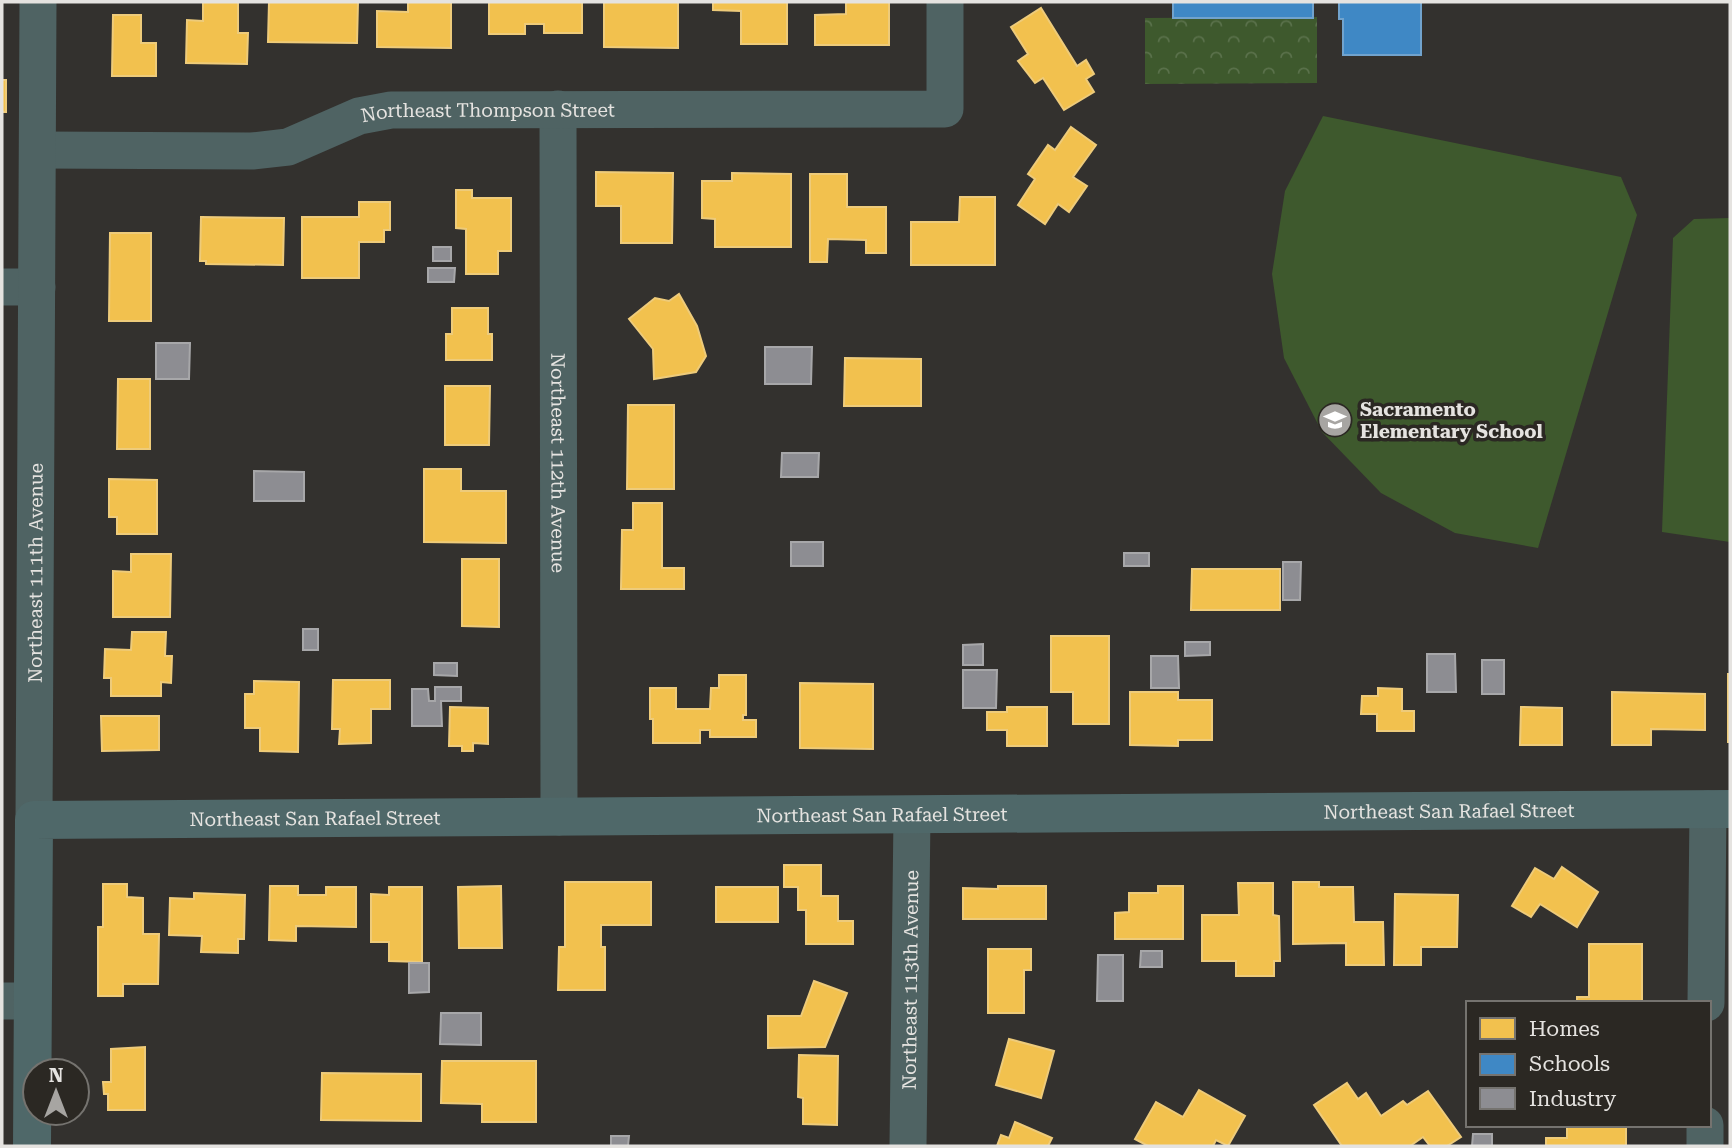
<svg xmlns="http://www.w3.org/2000/svg" width="1732" height="1148" viewBox="0 0 1732 1148" font-family="'Roboto Serif',serif">
	<style>
		.forest { fill: url(#forest-crowns) }
		.pitch { fill: #3e592d }
		.homes { fill: #f2c14e; stroke: #eecb7a; stroke-width: 2 }
		.schools { fill: #3f88c5; stroke: #71a3cd; stroke-width: 2 }
		.industry { fill: #8d8d92; stroke: #a7a7a9; stroke-width: 2 }
		.lines { fill: none; stroke-linecap: round; stroke-linejoin: round }
		.street { stroke: #4f6363; stroke-width: 37 }
		.secondary { stroke: #4f6869; stroke-width: 38 }
		.labels { text-anchor: middle; dominant-baseline: central; stroke-width: 7; stroke-linejoin: round; paint-order: stroke }
		.street-label { font-size: 19px; fill: #e5e3e0; stroke: #2b2823 }
		.poi-label { font-size: 19px; font-weight: bold; fill: #e5e3e0; stroke: #2b2823; text-anchor: start }
	</style>
	<defs>
		<pattern id="forest-crowns" width="20" height="18" patternUnits="userSpaceOnUse" patternTransform="scale(1.75)"><rect width="20" height="18" fill="#3e592d"/><path d="M2 6a3 3 0 1 1 6 0M12 15a3 3 0 1 1 6 0" fill="none" stroke="#5a714b"/></pattern>
	</defs>
	<rect width="100%" height="100%" fill="#33312e"/>
	<!-- forest -->
	<path class="forest" d="M 1317,17 L 1317,83 L 1145,84 L 1145,18 Z"/>
	<!-- pitch -->
	<g class="pitch">
		<path d="M 1323,116 L 1621,177 L 1637,215 L 1538,548 L 1455,533 L 1381,493 L 1322,432 L 1284,358 L 1272,274 L 1285,191 Z"/>
		<path d="M 1730,218 L 1730,542 L 1662,532 L 1673,238 L 1694,219 Z"/>
	</g>
	<!-- homes -->
	<g class="homes">
		<path d="M 203,2 L 238,2 L 238,33 L 248,33 L 247,64 L 186,63 L 187,20 L 203,21 Z"/>
		<path d="M 269,2 L 358,2 L 357,43 L 268,42 Z"/>
		<path d="M 408,2 L 451,2 L 451,48 L 377,47 L 377,11 L 408,12 Z"/>
		<path d="M 489,2 L 582,2 L 582,33 L 544,33 L 544,24 L 525,24 L 525,34 L 489,34 Z"/>
		<path d="M 604,2 L 678,2 L 678,48 L 604,47 Z"/>
		<path d="M 713,2 L 787,2 L 787,44 L 741,44 L 741,11 L 713,10 Z"/>
		<path d="M 846,2 L 889,2 L 889,45 L 815,45 L 815,15 L 846,14 Z"/>
		<path d="M 1041,8 L 1077,66 L 1086,60 L 1094,74 L 1086,79 L 1094,92 L 1064,110 L 1043,78 L 1035,83 L 1018,61 L 1028,54 L 1011,27 Z"/>
		<path d="M 113,15 L 141,15 L 141,43 L 156,43 L 156,76 L 112,76 Z"/>
		<rect x="2" y="80" width="4" height="32"/>
		<path d="M 1071,127 L 1096,145 L 1073,177 L 1087,186 L 1069,212 L 1058,204 L 1045,224 L 1018,205 L 1035,179 L 1028,174 L 1048,145 L 1055,150 Z"/>
		<path d="M 596,172 L 673,173 L 672,243 L 621,243 L 621,206 L 596,206 Z"/>
		<path d="M 732,173 L 791,174 L 791,247 L 715,247 L 715,219 L 702,218 L 702,181 L 732,181 Z"/>
		<path d="M 810,174 L 847,174 L 847,207 L 886,207 L 886,253 L 866,253 L 866,240 L 828,239 L 827,262 L 810,262 Z"/>
		<path d="M 456,190 L 472,190 L 472,198 L 511,198 L 511,251 L 498,251 L 498,274 L 466,274 L 466,229 L 456,228 Z"/>
		<path d="M 960,197 L 995,197 L 995,265 L 911,265 L 911,222 L 959,222 Z"/>
		<path d="M 359,202 L 390,202 L 390,230 L 384,230 L 384,242 L 359,242 L 359,278 L 302,278 L 302,217 L 359,217 Z"/>
		<path d="M 201,217 L 284,218 L 283,265 L 206,264 L 206,261 L 200,261 Z"/>
		<path d="M 110,233 L 151,233 L 151,321 L 109,321 Z"/>
		<path d="M 679,294 L 697,326 L 706,356 L 696,372 L 654,379 L 653,349 L 629,319 L 655,298 L 669,301 Z"/>
		<path d="M 452,308 L 488,308 L 488,334 L 492,334 L 492,360 L 446,360 L 446,334 L 452,334 Z"/>
		<path d="M 845,358 L 921,359 L 921,406 L 844,406 Z"/>
		<path d="M 118,379 L 150,379 L 150,449 L 117,449 Z"/>
		<path d="M 445,386 L 490,386 L 489,445 L 445,445 Z"/>
		<path d="M 628,405 L 674,405 L 674,489 L 627,489 Z"/>
		<path d="M 424,469 L 461,469 L 461,491 L 506,491 L 506,543 L 424,542 Z"/>
		<path d="M 109,479 L 157,480 L 157,534 L 117,534 L 117,517 L 109,517 Z"/>
		<path d="M 633,503 L 662,503 L 662,568 L 684,568 L 684,589 L 621,589 L 622,530 L 633,530 Z"/>
		<path d="M 131,554 L 171,554 L 170,617 L 113,617 L 113,571 L 131,572 Z"/>
		<path d="M 462,559 L 499,559 L 499,627 L 462,626 Z"/>
		<path d="M 1192,569 L 1280,569 L 1280,610 L 1191,610 Z"/>
		<path d="M 132,632 L 166,632 L 165,656 L 172,656 L 171,683 L 161,682 L 161,696 L 111,696 L 111,678 L 104,678 L 105,649 L 131,650 Z"/>
		<path d="M 1051,636 L 1109,636 L 1109,724 L 1073,724 L 1073,692 L 1051,692 Z"/>
		<path d="M 1730,658 L 1730,742 L 1728,742 L 1728,674 L 1730,674 Z"/>
		<path d="M 719,675 L 746,675 L 746,715 L 743,715 L 743,720 L 756,720 L 756,737 L 710,737 L 710,730 L 700,730 L 700,743 L 653,743 L 653,719 L 650,719 L 650,688 L 676,688 L 676,709 L 710,709 L 711,688 L 719,688 Z"/>
		<path d="M 333,680 L 390,680 L 390,709 L 371,709 L 371,743 L 339,744 L 340,729 L 332,729 Z"/>
		<path d="M 254,681 L 299,682 L 298,752 L 260,751 L 260,728 L 245,728 L 245,694 L 254,694 Z"/>
		<path d="M 800,683 L 873,684 L 873,749 L 800,748 Z"/>
		<path d="M 1378,688 L 1402,689 L 1402,711 L 1414,711 L 1414,731 L 1377,731 L 1377,714 L 1361,714 L 1362,696 L 1378,696 Z"/>
		<path d="M 1130,692 L 1178,692 L 1178,700 L 1212,700 L 1212,740 L 1178,740 L 1178,746 L 1130,745 Z"/>
		<path d="M 1612,692 L 1705,694 L 1705,730 L 1651,729 L 1651,745 L 1612,745 Z"/>
		<path d="M 450,707 L 488,708 L 488,744 L 473,743 L 473,751 L 462,751 L 462,746 L 449,746 Z"/>
		<path d="M 1007,707 L 1047,707 L 1047,746 L 1007,746 L 1007,730 L 987,730 L 987,712 L 1007,712 Z"/>
		<path d="M 1521,707 L 1562,708 L 1562,745 L 1520,745 Z"/>
		<path d="M 101,716 L 159,716 L 159,750 L 102,751 Z"/>
		<path d="M 784,865 L 821,865 L 821,896 L 838,896 L 838,921 L 853,921 L 853,944 L 806,944 L 806,910 L 798,910 L 798,887 L 784,887 Z"/>
		<path d="M 1562,867 L 1598,892 L 1577,927 L 1540,904 L 1531,917 L 1512,906 L 1535,868 L 1554,879 Z"/>
		<path d="M 565,882 L 651,882 L 651,925 L 601,925 L 601,947 L 605,947 L 605,990 L 558,990 L 559,947 L 565,947 Z"/>
		<path d="M 1293,882 L 1319,882 L 1319,887 L 1353,887 L 1354,922 L 1383,922 L 1384,965 L 1346,965 L 1346,943 L 1293,944 Z"/>
		<path d="M 1238,883 L 1273,883 L 1273,915 L 1279,916 L 1280,961 L 1274,961 L 1274,976 L 1236,976 L 1236,961 L 1202,961 L 1202,915 L 1239,915 Z"/>
		<path d="M 103,884 L 127,884 L 127,897 L 143,898 L 143,934 L 159,934 L 158,984 L 123,984 L 123,996 L 98,996 L 98,927 L 103,927 Z"/>
		<path d="M 270,886 L 298,886 L 298,895 L 326,895 L 326,887 L 356,887 L 356,927 L 296,926 L 296,941 L 269,940 Z"/>
		<path d="M 501,886 L 502,948 L 459,948 L 458,887 Z"/>
		<path d="M 998,886 L 1046,886 L 1046,919 L 963,919 L 963,888 L 998,889 Z"/>
		<path d="M 1158,886 L 1183,886 L 1183,939 L 1115,939 L 1115,913 L 1129,912 L 1129,893 L 1158,893 Z"/>
		<path d="M 389,887 L 422,887 L 422,962 L 389,961 L 389,942 L 371,942 L 371,894 L 389,895 Z"/>
		<rect x="716" y="887" width="62" height="35"/>
		<path d="M 194,893 L 245,895 L 244,939 L 238,939 L 238,953 L 201,952 L 202,936 L 169,935 L 170,898 L 194,899 Z"/>
		<path d="M 1395,894 L 1458,895 L 1457,947 L 1421,947 L 1421,965 L 1394,965 Z"/>
		<path d="M 1589,944 L 1642,944 L 1642,1003 L 1577,1003 L 1577,997 L 1589,997 Z"/>
		<path d="M 988,949 L 1031,949 L 1031,970 L 1024,970 L 1024,1013 L 988,1013 Z"/>
		<path d="M 814,981 L 847,993 L 825,1047 L 768,1048 L 768,1016 L 801,1016 Z"/>
		<path d="M 1009,1039 L 1054,1051 L 1041,1098 L 996,1085 Z"/>
		<path d="M 145,1047 L 145,1110 L 108,1110 L 108,1094 L 104,1094 L 103,1082 L 111,1082 L 111,1049 Z"/>
		<path d="M 799,1055 L 838,1056 L 837,1125 L 803,1124 L 803,1098 L 798,1097 Z"/>
		<path d="M 442,1061 L 536,1061 L 536,1122 L 482,1122 L 482,1104 L 441,1103 Z"/>
		<path d="M 322,1073 L 421,1074 L 421,1121 L 321,1120 Z"/>
		<path d="M 1347,1083 L 1358,1099 L 1366,1093 L 1381,1116 L 1403,1101 L 1407,1105 L 1428,1091 L 1461,1137 L 1447,1146 L 1430,1146 L 1423,1137 L 1410,1146 L 1342,1146 L 1314,1105 Z"/>
		<path d="M 1199,1090 L 1245,1116 L 1228,1146 L 1216,1140 L 1213,1146 L 1148,1146 L 1135,1139 L 1156,1102 L 1183,1117 Z"/>
		<path d="M 1015,1122 L 1052,1138 L 1048,1146 L 997,1146 L 1001,1135 L 1009,1138 Z"/>
		<path d="M 1567,1125 L 1626,1125 L 1626,1146 L 1546,1146 L 1546,1138 L 1567,1138 Z"/>
	</g>
	<!-- schools -->
	<g class="schools">
		<rect x="1173" y="2" width="140" height="16"/>
		<path d="M 1339,2 L 1421,2 L 1421,55 L 1343,55 L 1343,19 L 1339,19 Z"/>
	</g>
	<!-- industry -->
	<g class="industry">
		<rect x="433" y="247" width="18" height="14"/>
		<path d="M 428,268 L 455,268 L 454,282 L 428,282 Z"/>
		<path d="M 156,343 L 190,343 L 189,379 L 156,379 Z"/>
		<path d="M 765,347 L 812,347 L 811,384 L 765,384 Z"/>
		<path d="M 782,453 L 819,453 L 818,477 L 781,477 Z"/>
		<path d="M 254,471 L 304,472 L 304,501 L 254,501 Z"/>
		<rect x="791" y="542" width="32" height="24"/>
		<rect x="1124" y="553" width="25" height="13"/>
		<path d="M 1283,562 L 1301,562 L 1300,600 L 1283,600 Z"/>
		<rect x="303" y="629" width="15" height="21"/>
		<path d="M 1185,642 L 1210,642 L 1210,655 L 1185,656 Z"/>
		<path d="M 983,644 L 983,665 L 963,665 L 963,645 Z"/>
		<path d="M 1427,654 L 1455,654 L 1456,692 L 1427,692 Z"/>
		<path d="M 1151,656 L 1178,656 L 1179,688 L 1151,688 Z"/>
		<rect x="1482" y="660" width="22" height="34"/>
		<path d="M 434,663 L 457,663 L 457,676 L 434,675 Z"/>
		<path d="M 963,670 L 997,670 L 996,708 L 963,708 Z"/>
		<path d="M 435,687 L 461,687 L 461,701 L 441,701 L 442,726 L 412,726 L 412,689 L 428,689 L 429,701 L 435,701 Z"/>
		<path d="M 1141,951 L 1162,951 L 1162,967 L 1140,967 Z"/>
		<path d="M 1098,955 L 1123,955 L 1123,1001 L 1097,1001 Z"/>
		<path d="M 409,963 L 429,963 L 429,992 L 409,993 Z"/>
		<path d="M 441,1013 L 481,1013 L 481,1045 L 440,1044 Z"/>
		<path d="M 1473,1134 L 1492,1134 L 1492,1146 L 1472,1146 Z"/>
		<path d="M 611,1136 L 629,1136 L 628,1146 L 611,1146 Z"/>
	</g>
	<g class="lines">
		<!-- street -->
		<g class="street">
			<path id="s1" d="M 558,109 L 559,817"/>
			<path id="s2" d="M 38,150 L 252,151 L 288,147 L 359,116 L 391,110 L 945,109 L 945,2"/>
			<path d="M 2,287 L 37,287"/>
			<path id="s3" d="M 34,820 L 38,2"/>
			<path d="M 2,1001 L 32,1001"/>
			<path d="M 1706,1003 L 1708,809"/>
			<path id="s4" d="M 908,1146 L 912,815"/>
			<path d="M 1705,1146 L 1705,1125"/>
		</g>
		<!-- secondary -->
		<path class="secondary" id="s5" d="M 32,1146 L 34,820 L 1730,809"/>
	</g>
	<!-- icons -->
	<defs>
		<g id="school-disc" transform="scale(1.75)"><circle r="9.5" fill="#a7a5a2" stroke="#2b2823"/><path d="M0-5L7-2L0 1L-7-2ZM-4 1L0 2.5L4 1V4Q0 6-4 4Z" fill="#fff"/></g>
	</defs>
	<g fill-rule="evenodd">
		<use href="#school-disc" x="1335" y="420"/>
	</g>
	<g class="labels">
		<!-- street labels -->
		<g class="street-label">
			<text stroke="none"><textPath href="#s2" startOffset="457">Northeast Thompson Street</textPath></text>
			<text stroke="none"><textPath href="#s1" startOffset="354">Northeast 112th Avenue</textPath></text>
			<text stroke="none"><textPath href="#s3" startOffset="247">Northeast 111th Avenue</textPath></text>
			<text stroke="none"><textPath href="#s5" startOffset="1741">Northeast San Rafael Street</textPath></text>
			<text stroke="none"><textPath href="#s5" startOffset="1174">Northeast San Rafael Street</textPath></text>
			<text stroke="none"><textPath href="#s5" startOffset="607">Northeast San Rafael Street</textPath></text>
			<text stroke="none"><textPath href="#s4" startOffset="166">Northeast 113th Avenue</textPath></text>
		</g>
		<!-- poi labels -->
		<g class="poi-label">
			<text x="1360" y="409">Sacramento<tspan x="1360" dy="22">Elementary School</tspan></text>
		</g>
	</g>
	<!-- border -->
	<rect width="1732" height="1148" fill="none" stroke="#e5e3e0" stroke-width="7"/>
	<!-- legend -->
	<rect x="1466" y="1001" width="245" height="126" fill="#2b2823" stroke="#75736f" stroke-width="2"/>
	<rect x="1480" y="1018" width="35" height="21" fill="#f2c14e" stroke="#75736f" stroke-width="2"/>
	<text x="1529" y="1036" font-size="21" fill="#e5e3e0">Homes</text>
	<rect x="1480" y="1054" width="35" height="21" fill="#3f88c5" stroke="#75736f" stroke-width="2"/>
	<text x="1529" y="1071" font-size="21" fill="#e5e3e0">Schools</text>
	<rect x="1480" y="1088" width="35" height="21" fill="#8d8d92" stroke="#75736f" stroke-width="2"/>
	<text x="1529" y="1106" font-size="21" fill="#e5e3e0">Industry</text>
	<!-- north arrow -->
	<g transform="translate(56 1092)"><circle r="33" fill="#2b2823" stroke="#75736f" stroke-width="2"/>
	<path d="M0-5L12 26L0 18L-12 26Z" fill="#a7a5a2"/>
	<text y="-10" font-size="19" font-weight="bold" text-anchor="middle" fill="#e5e3e0">N</text>
	</g>
</svg>
